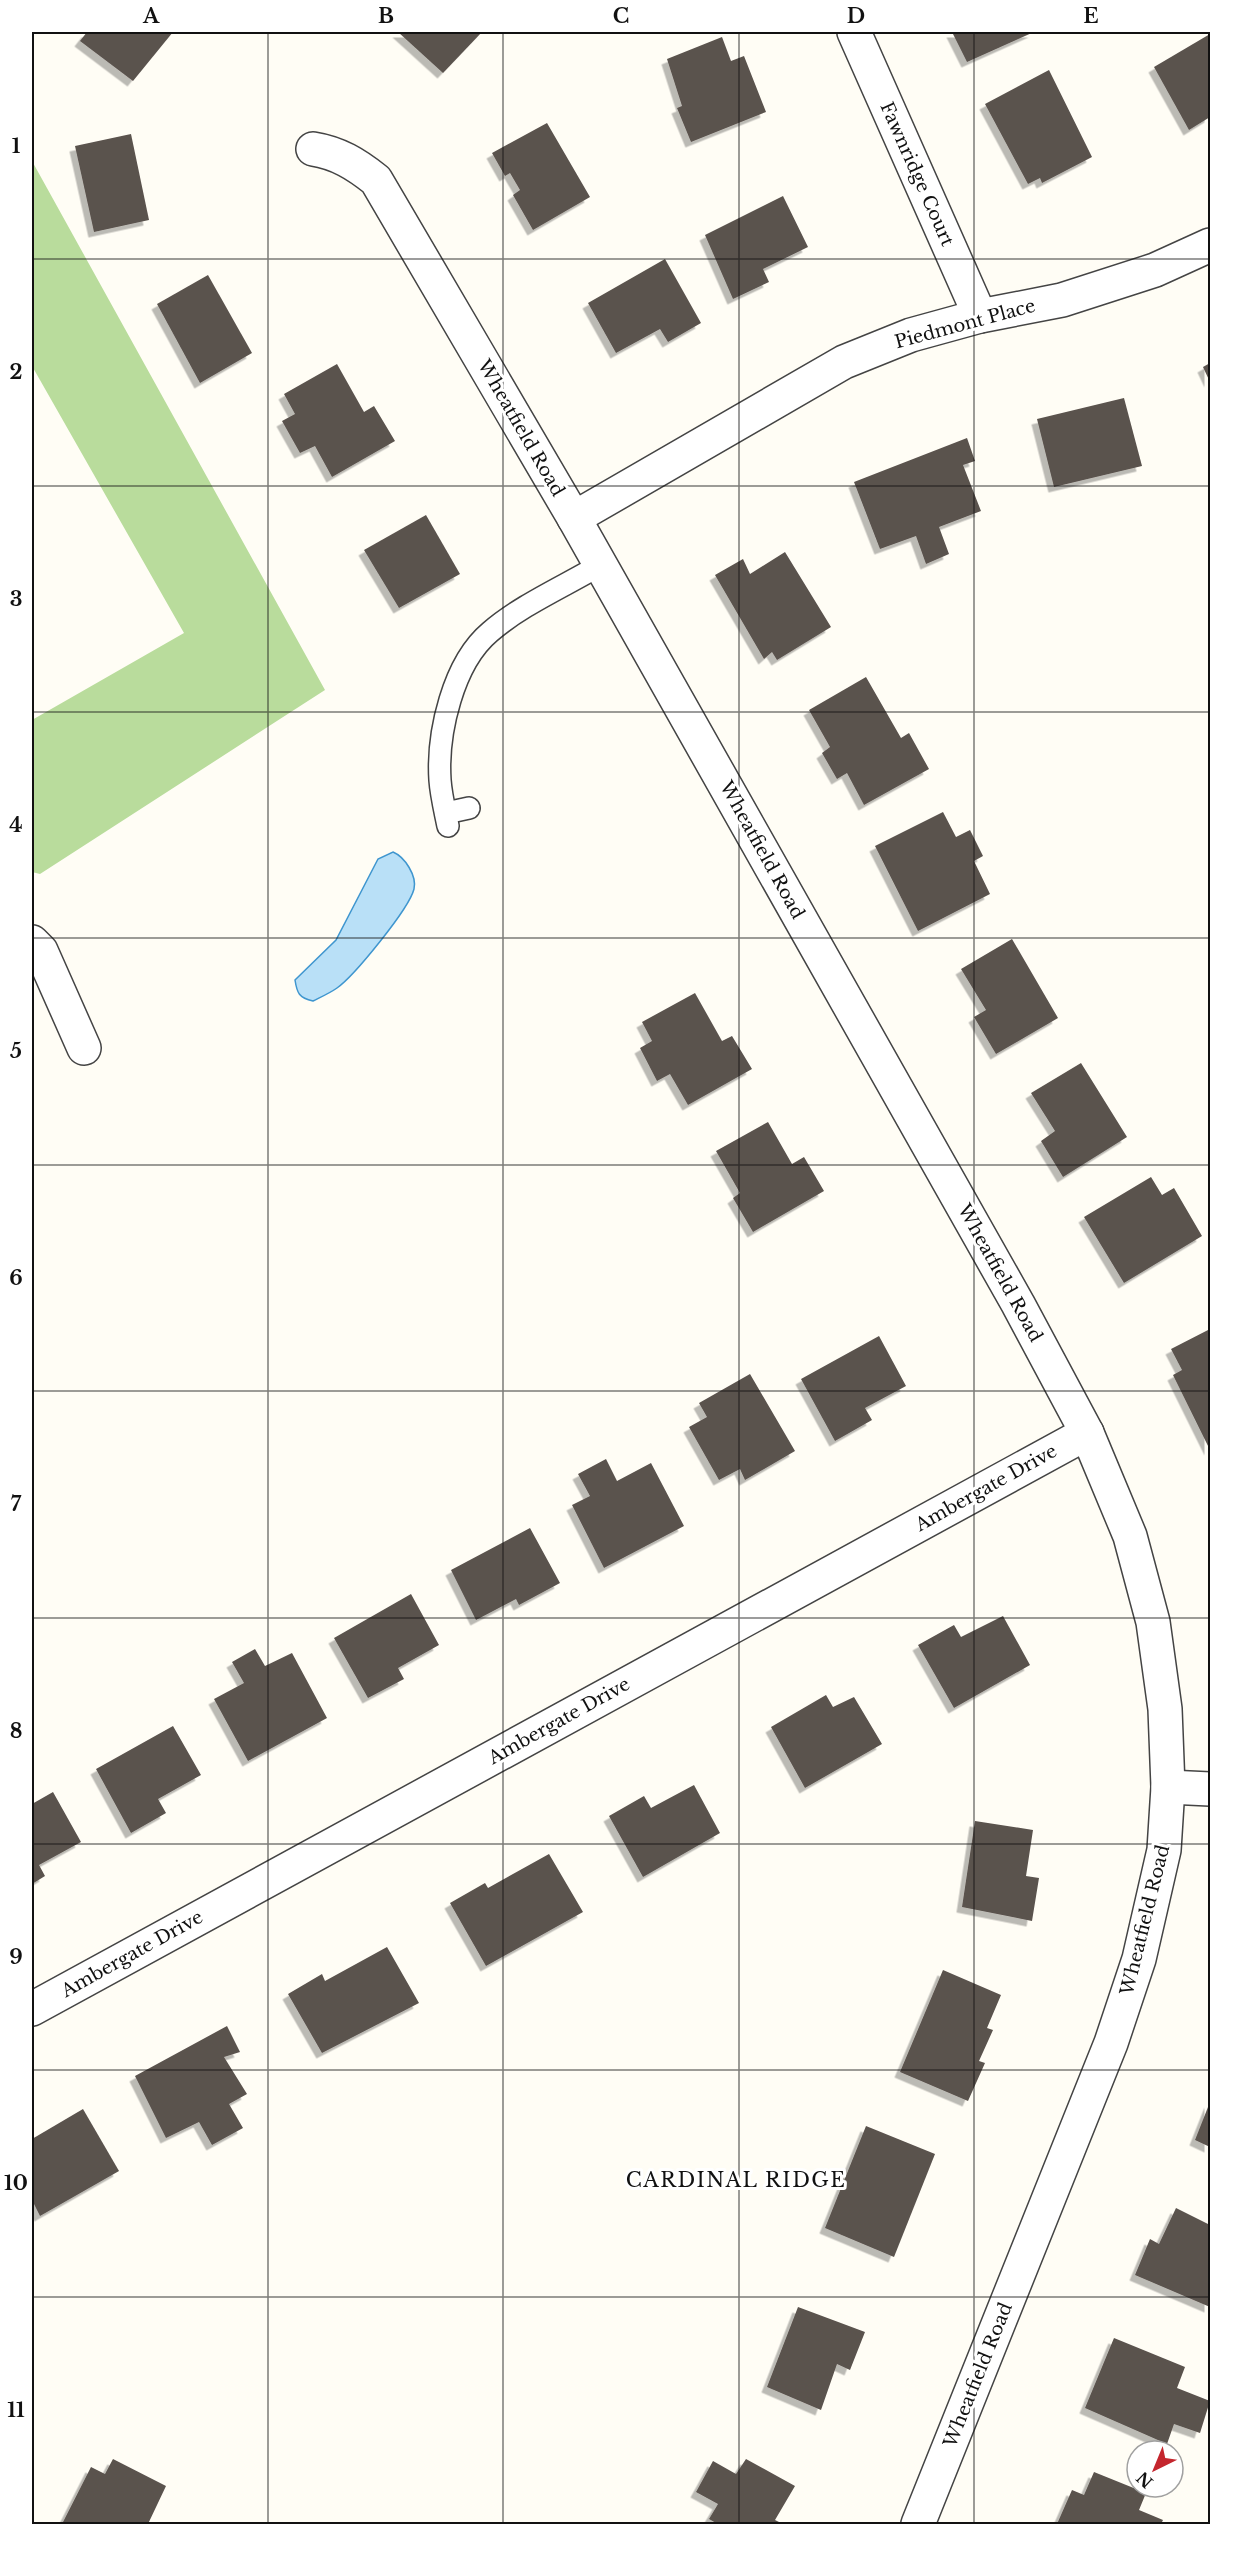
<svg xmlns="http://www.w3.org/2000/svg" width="1242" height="2556" viewBox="0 0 1242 2556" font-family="'Libre Baskerville',serif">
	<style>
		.forest { fill: #b9dc9c }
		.water { fill: #b9e0f7; stroke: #3f96cf; stroke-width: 1.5 }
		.building { fill: #5a524d; filter: url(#shadow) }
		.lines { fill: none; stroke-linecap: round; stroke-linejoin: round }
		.lane-casing { stroke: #444; stroke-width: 24 }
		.street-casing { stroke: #444; stroke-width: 36 }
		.lane { stroke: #fff; stroke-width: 21 }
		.street { stroke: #fff; stroke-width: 33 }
		.grid { fill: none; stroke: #111; stroke-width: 1.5; stroke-opacity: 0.55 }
		.labels { text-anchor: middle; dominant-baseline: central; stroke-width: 6; stroke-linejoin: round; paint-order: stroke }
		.street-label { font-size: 18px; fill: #111; stroke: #fff }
		.neighbourhood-label { font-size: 20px; letter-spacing: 1.5px; fill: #111; stroke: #fff }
		.neatline { fill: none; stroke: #111; stroke-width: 2 }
		.grid-label { font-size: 20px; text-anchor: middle; font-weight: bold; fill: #111 }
	</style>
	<defs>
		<filter id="shadow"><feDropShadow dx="-5.5" dy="5.5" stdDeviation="0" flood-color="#0004"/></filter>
	</defs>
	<rect width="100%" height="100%" fill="#fffdf5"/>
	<!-- forest -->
	<path class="forest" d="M 32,161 L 325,690 L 40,874 L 32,872 L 32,720 L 184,633 L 32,366 Z"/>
	<!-- water -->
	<path class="water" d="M 393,852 C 405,857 417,876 414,889 C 409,909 354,976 337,988 C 330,993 321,997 313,1001 C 299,998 297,993 295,980 L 336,940 L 378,859 Z"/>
	<!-- building -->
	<g class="building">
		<path d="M 87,32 L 173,32 L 133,81 L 80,41 Z"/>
		<path d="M 398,32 L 482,32 L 443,73 Z"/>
		<path d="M 952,32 L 1034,32 L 967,62 Z"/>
		<path d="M 1210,34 L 1210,117 L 1189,130 L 1154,67 Z"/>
		<path d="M 722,37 L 731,61 L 744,56 L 766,112 L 691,142 L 677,108 L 682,106 L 667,59 Z"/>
		<path d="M 1049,70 L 1092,157 L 1042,183 L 1040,178 L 1028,184 L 985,104 Z"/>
		<path d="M 547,123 L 590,197 L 533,230 L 513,195 L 520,190 L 510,173 L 505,176 L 492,153 Z"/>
		<path d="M 131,134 L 149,220 L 94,232 L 75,146 Z"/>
		<path d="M 783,196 L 808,247 L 763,269 L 769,282 L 733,299 L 705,235 Z"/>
		<path d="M 665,259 L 701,323 L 668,342 L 660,329 L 616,353 L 588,303 Z"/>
		<path d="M 208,275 L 252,353 L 200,383 L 157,304 Z"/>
		<path d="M 1210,363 L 1210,382 L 1203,367 Z"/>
		<path d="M 337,364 L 364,412 L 374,406 L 395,441 L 332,477 L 315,446 L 300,453 L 282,421 L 295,414 L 284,394 Z"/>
		<path d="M 1124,398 L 1142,466 L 1054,487 L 1037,419 Z"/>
		<path d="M 967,438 L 975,461 L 963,465 L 981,511 L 939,527 L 949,554 L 926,564 L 916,536 L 880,549 L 854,482 Z"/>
		<path d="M 426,515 L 460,574 L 399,608 L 364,550 Z"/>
		<path d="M 785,552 L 831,627 L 777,660 L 772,652 L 764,659 L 715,575 L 743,559 L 750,574 Z"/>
		<path d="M 866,677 L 901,738 L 909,733 L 929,769 L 864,805 L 847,773 L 837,779 L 822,753 L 830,747 L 809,710 Z"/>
		<path d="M 943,812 L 956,837 L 970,830 L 983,856 L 974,861 L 990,894 L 918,931 L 875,846 Z"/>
		<path d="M 1012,939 L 1058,1018 L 996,1054 L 974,1017 L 986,1010 L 961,969 Z"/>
		<path d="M 695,993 L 722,1041 L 732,1036 L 752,1069 L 688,1105 L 670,1074 L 657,1081 L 640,1048 L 652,1041 L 642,1022 Z"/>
		<path d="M 1081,1063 L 1127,1137 L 1063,1177 L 1041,1141 L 1055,1131 L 1031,1093 Z"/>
		<path d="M 768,1122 L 792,1164 L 804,1157 L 824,1191 L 753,1232 L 733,1198 L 740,1193 L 716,1151 Z"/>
		<path d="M 1151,1177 L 1162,1195 L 1174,1188 L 1202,1236 L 1124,1283 L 1084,1217 Z"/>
		<path d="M 1210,1329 L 1210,1450 L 1173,1375 L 1182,1370 L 1171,1349 Z"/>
		<path d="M 879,1336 L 906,1386 L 865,1408 L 872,1420 L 835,1441 L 801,1379 Z"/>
		<path d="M 750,1374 L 795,1451 L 745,1480 L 740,1469 L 719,1480 L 689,1427 L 707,1417 L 699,1403 Z"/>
		<path d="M 606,1459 L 617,1481 L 651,1463 L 684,1526 L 604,1568 L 572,1505 L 590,1496 L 578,1474 Z"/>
		<path d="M 530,1528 L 560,1583 L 519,1605 L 516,1599 L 476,1620 L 451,1570 Z"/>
		<path d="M 411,1594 L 439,1645 L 398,1668 L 404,1679 L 368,1698 L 334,1638 Z"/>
		<path d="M 1003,1616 L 1030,1665 L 954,1708 L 918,1645 L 954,1625 L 961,1637 Z"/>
		<path d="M 255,1649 L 265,1666 L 292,1653 L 327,1718 L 248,1761 L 214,1699 L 244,1683 L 232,1662 Z"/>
		<path d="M 826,1695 L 833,1707 L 854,1697 L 882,1744 L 805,1788 L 771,1727 Z"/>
		<path d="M 173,1726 L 201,1775 L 158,1799 L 166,1813 L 131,1833 L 96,1769 Z"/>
		<path d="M 694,1785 L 720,1833 L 643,1877 L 609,1816 L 644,1796 L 651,1808 Z"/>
		<path d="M 53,1792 L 81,1842 L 39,1865 L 45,1876 L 32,1884 L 32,1804 Z"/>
		<path d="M 975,1821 L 1033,1830 L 1026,1876 L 1039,1878 L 1032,1921 L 962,1907 Z"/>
		<path d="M 549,1854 L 583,1912 L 486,1966 L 450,1903 L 485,1883 L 488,1888 Z"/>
		<path d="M 387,1947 L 419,2003 L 322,2053 L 288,1994 L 322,1974 L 325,1981 Z"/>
		<path d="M 943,1970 L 1001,1995 L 987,2028 L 993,2030 L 979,2061 L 985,2063 L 968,2101 L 900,2072 Z"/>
		<path d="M 227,2026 L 240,2052 L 224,2057 L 247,2094 L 229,2104 L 243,2128 L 212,2145 L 199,2122 L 166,2138 L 135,2076 Z"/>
		<path d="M 1210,2102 L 1210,2147 L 1195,2140 Z"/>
		<path d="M 83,2109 L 119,2171 L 40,2216 L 32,2200 L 32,2139 Z"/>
		<path d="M 866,2126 L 935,2154 L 894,2257 L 825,2228 Z"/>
		<path d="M 1176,2208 L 1210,2225 L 1210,2307 L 1135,2275 L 1150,2239 L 1159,2244 Z"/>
		<path d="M 798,2307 L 865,2332 L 850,2370 L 837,2364 L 821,2410 L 767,2387 Z"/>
		<path d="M 1114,2338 L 1185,2367 L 1177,2388 L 1210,2401 L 1200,2433 L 1174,2424 L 1167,2444 L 1085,2408 Z"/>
		<path d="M 113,2459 L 166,2486 L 148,2524 L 62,2524 L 91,2467 L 105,2474 Z"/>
		<path d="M 746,2459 L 795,2486 L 775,2520 L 783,2524 L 714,2524 L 716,2523 L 709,2519 L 718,2504 L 696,2492 L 713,2461 L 736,2474 Z"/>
		<path d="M 1094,2472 L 1146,2493 L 1139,2510 L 1163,2520 L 1161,2524 L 1057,2524 L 1072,2490 L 1084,2495 Z"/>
	</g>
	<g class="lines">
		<!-- lane casing -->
		<g class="lane-casing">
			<g id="lane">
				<path d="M 446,813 L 469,808"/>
				<path d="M 448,826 C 445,811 441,795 440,780 C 437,733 453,663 490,632 C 521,605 565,586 600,565"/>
			</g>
		</g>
		<!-- street casing -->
		<g class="street-casing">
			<g id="street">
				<path d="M 854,32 L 980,316"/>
				<path d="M 313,149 C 338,153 356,164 376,180 L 574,518 L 1018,1304 L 1087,1433 L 1130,1536 L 1153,1622 L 1165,1709 L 1168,1787 L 1164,1850 L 1139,1959 L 1111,2043 L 918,2524"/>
				<path d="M 574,518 L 844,362 L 911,335 L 980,316 L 1062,300 L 1155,270 L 1210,245"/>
				<path d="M 32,942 L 41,951 L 84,1048"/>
				<path d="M 1168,1787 L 1210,1789"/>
				<path d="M 32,2009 L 1087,1433"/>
			</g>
		</g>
		<!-- lane -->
		<use href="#lane" class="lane"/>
		<!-- street -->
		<use href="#street" class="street"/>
	</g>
	<!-- grid -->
	<path class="grid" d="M 268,32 L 268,2524M 503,32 L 503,2524M 739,32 L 739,2524M 974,32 L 974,2524M 32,259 L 1210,259M 32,486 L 1210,486M 32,712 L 1210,712M 32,938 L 1210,938M 32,1165 L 1210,1165M 32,1391 L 1210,1391M 32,1618 L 1210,1618M 32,1844 L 1210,1844M 32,2070 L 1210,2070M 32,2297 L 1210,2297"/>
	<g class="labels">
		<!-- street labels -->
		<g class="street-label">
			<text transform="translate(917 174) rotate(66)">Fawnridge Court</text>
			<text transform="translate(965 324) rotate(-15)">Piedmont Place</text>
			<text transform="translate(521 428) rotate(60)">Wheatfield Road</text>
			<text transform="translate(762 850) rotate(61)">Wheatfield Road</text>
			<text transform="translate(1000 1273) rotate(61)">Wheatfield Road</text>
			<text transform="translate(986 1488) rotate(-29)">Ambergate Drive</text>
			<text transform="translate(559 1721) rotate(-29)">Ambergate Drive</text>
			<text transform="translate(1145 1920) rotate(-76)">Wheatfield Road</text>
			<text transform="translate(132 1954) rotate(-29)">Ambergate Drive</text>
			<text transform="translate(978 2375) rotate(-68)">Wheatfield Road</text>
		</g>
		<!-- neighbourhood labels -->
		<g class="neighbourhood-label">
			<text x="736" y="2180">CARDINAL RIDGE</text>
		</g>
	</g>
	<!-- border -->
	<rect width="1242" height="2556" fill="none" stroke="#ffffff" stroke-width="66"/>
	<!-- north arrow -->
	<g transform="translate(1155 2469) rotate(223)"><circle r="28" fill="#ffffff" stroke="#a0a0a0" stroke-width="1.5"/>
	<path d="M0-4.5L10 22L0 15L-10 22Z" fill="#c4262e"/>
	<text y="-9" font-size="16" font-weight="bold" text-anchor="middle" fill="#111111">N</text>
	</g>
	<rect x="33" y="33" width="1176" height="2490" class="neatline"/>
	<g class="grid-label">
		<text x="151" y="23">A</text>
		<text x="386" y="23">B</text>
		<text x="621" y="23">C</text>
		<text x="856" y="23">D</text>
		<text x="1091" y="23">E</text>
		<text x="16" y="153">1</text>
		<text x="16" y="379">2</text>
		<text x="16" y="606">3</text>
		<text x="16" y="832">4</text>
		<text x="16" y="1058">5</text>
		<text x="16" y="1285">6</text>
		<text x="16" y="1511">7</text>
		<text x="16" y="1738">8</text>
		<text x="16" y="1964">9</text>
		<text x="16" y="2190">10</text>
		<text x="16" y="2417">11</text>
	</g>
</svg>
